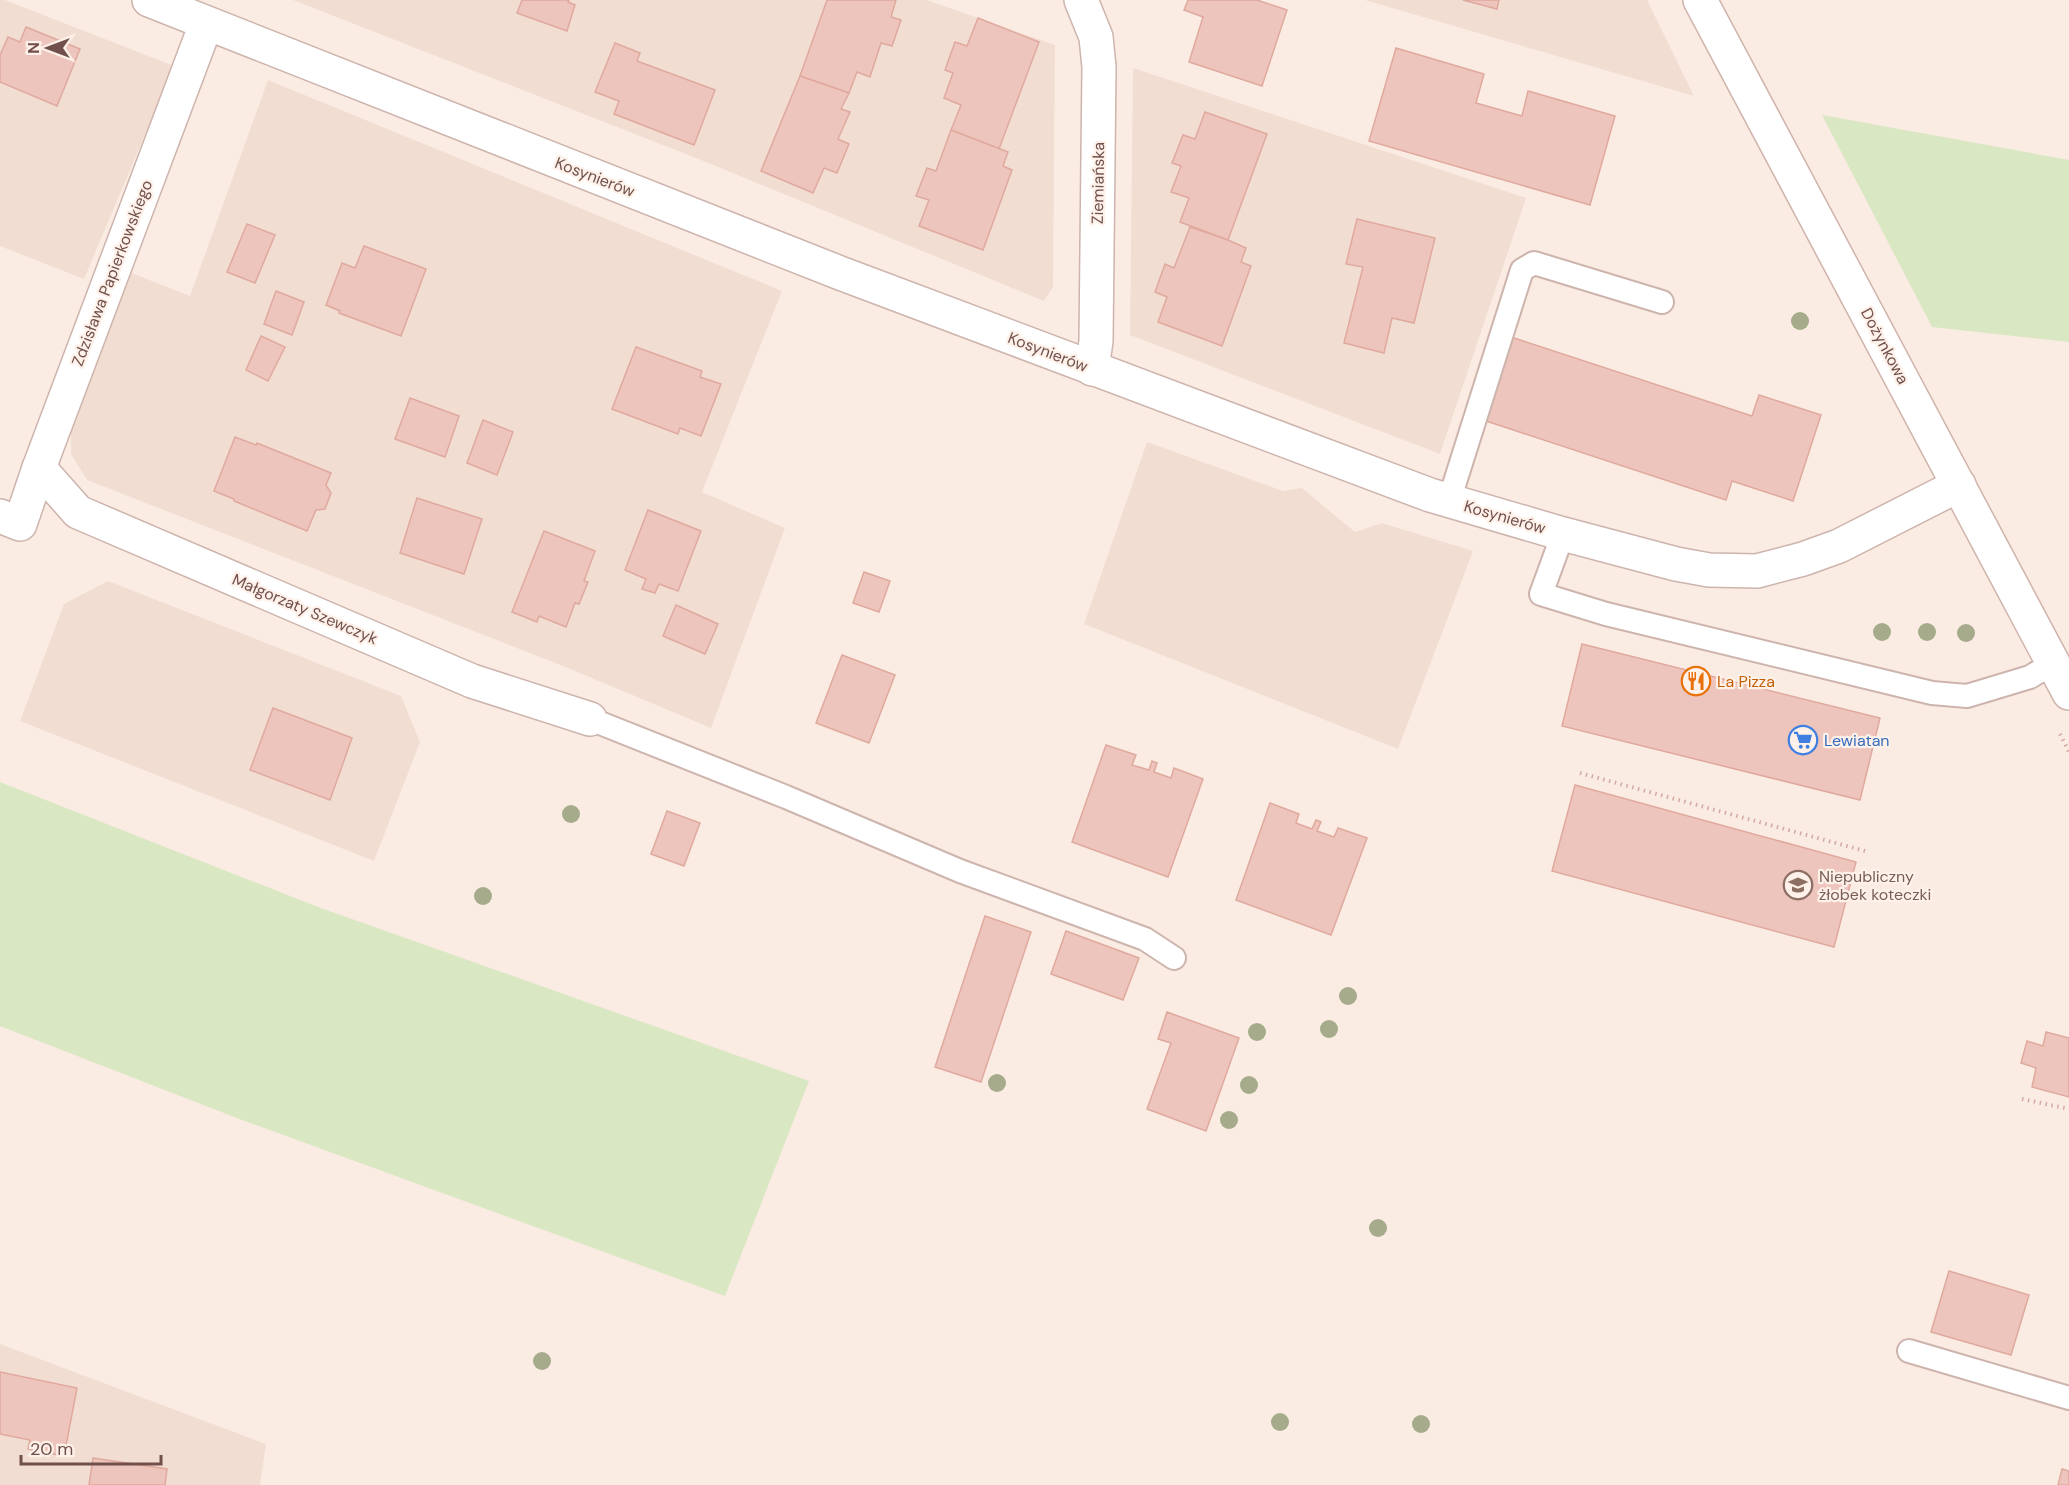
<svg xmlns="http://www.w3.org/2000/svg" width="2069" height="1485" viewBox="0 0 2069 1485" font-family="'DM Sans',sans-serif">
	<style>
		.residential { fill: #f2ddd2 }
		.green { fill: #d9e7c2 }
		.building { fill: #eec5bc; stroke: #e0a99e; stroke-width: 1.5 }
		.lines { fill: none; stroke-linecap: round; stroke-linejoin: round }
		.lane-casing { stroke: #cdb4ad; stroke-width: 26 }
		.street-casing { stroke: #cdb4ad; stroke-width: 36 }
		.secondary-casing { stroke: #d0b3ab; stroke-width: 36 }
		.path { stroke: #d3a9a0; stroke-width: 4; stroke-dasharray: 1.5 4.5; stroke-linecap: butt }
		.lane { stroke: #fff; stroke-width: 22 }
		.street { stroke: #fff; stroke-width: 33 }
		.secondary { stroke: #fff; stroke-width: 33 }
		.tree { fill: #a5ab8b }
		.labels { text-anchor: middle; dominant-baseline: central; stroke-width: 4.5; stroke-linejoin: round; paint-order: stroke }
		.street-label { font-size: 16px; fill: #71504b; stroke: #fef1e9 }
		.food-label { font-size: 16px; fill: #c56008; stroke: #fef1e9; text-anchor: start }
		.shop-label { font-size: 16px; fill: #366cbe; stroke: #fef1e9; text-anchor: start }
		.education-label { font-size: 16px; fill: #785e54; stroke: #fef1e9; text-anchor: start }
	</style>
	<rect width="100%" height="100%" fill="#fbece3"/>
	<!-- residential -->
	<g class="residential">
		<path d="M 0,0 L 5,0 L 174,66 L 84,279 L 0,246 Z"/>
		<path d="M 293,0 L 927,0 L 1055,45 L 1053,287 L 1044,301 L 696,158 Z"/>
		<path d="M 1365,0 L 1647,0 L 1694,96 Z"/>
		<path d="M 1133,68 L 1526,198 L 1440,454 L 1130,335 Z"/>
		<path d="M 268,80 L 782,291 L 702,492 L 785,528 L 711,728 L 568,668 L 87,480 L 71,454 L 71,418 L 129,272 L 190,296 Z"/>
		<path d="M 1147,442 L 1283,491 L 1302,488 L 1355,532 L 1382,523 L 1473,551 L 1398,749 L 1084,624 Z"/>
		<path d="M 108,581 L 401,696 L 420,742 L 374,861 L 20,721 L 64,604 Z"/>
		<path d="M 0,1344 L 266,1444 L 260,1485 L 0,1485 Z"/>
	</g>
	<!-- green -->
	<g class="green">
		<path d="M 1822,115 L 2069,160 L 2069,342 L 1932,327 Z"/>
		<path d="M 0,782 L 318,907 L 809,1081 L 725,1296 L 242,1120 L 0,1026 Z"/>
	</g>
	<!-- building -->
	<g class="building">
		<path d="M 522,0 L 569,0 L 568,2 L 575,5 L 567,31 L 517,13 Z"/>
		<path d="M 827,0 L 896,0 L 891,17 L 901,20 L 892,46 L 881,43 L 870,77 L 857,72 L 849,93 L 800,76 Z"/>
		<path d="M 1188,0 L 1257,0 L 1287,10 L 1262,86 L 1189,62 L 1203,17 L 1184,10 Z"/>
		<path d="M 1463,0 L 1499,0 L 1497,9 Z"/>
		<path d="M 978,18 L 1039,42 L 999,149 L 951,130 L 961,105 L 944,98 L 953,73 L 945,70 L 955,42 L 967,46 Z"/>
		<path d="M 26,27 L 80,49 L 57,106 L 0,82 L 0,55 L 8,37 L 20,42 Z"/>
		<path d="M 615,43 L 640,53 L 637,61 L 715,90 L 694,145 L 614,114 L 619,101 L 595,92 Z"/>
		<path d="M 1396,48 L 1484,74 L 1476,103 L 1522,116 L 1528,91 L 1615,116 L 1590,205 L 1369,141 Z"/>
		<path d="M 800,76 L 849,93 L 841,109 L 850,112 L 838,139 L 849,144 L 837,173 L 824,168 L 813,193 L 761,171 Z"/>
		<path d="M 1205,112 L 1267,134 L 1228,240 L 1180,222 L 1189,198 L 1171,192 L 1181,166 L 1172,163 L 1183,135 L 1195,139 Z"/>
		<path d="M 951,130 L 1008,152 L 1003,166 L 1012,170 L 983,250 L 919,226 L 929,200 L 916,196 L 927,168 L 936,171 Z"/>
		<path d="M 1357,219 L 1435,238 L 1414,323 L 1392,318 L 1384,353 L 1344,343 L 1363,267 L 1346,264 Z"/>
		<path d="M 247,224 L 275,235 L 255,283 L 227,272 Z"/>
		<path d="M 1190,227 L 1228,240 L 1246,248 L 1241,262 L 1251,266 L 1222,346 L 1158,322 L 1167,297 L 1155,292 L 1165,264 L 1174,268 Z"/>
		<path d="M 364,246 L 426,269 L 401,336 L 339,313 L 340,311 L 326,305 L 342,263 L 355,268 Z"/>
		<path d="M 276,291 L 304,302 L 292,335 L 264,324 Z"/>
		<path d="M 261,336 L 285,347 L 268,381 L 246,370 Z"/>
		<path d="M 1508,336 L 1752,416 L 1759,395 L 1821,415 L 1793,501 L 1732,481 L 1726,500 L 1480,419 Z"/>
		<path d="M 636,347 L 702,371 L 700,377 L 721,384 L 701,436 L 680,428 L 678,434 L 612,409 Z"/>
		<path d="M 410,398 L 459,416 L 445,457 L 395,439 Z"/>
		<path d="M 483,420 L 513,432 L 497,475 L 467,463 Z"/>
		<path d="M 235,437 L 256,445 L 257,443 L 331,473 L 326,485 L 331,493 L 325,509 L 316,510 L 307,531 L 234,501 L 234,499 L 214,491 Z"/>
		<path d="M 417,498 L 482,519 L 464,574 L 400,553 Z"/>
		<path d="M 648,510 L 701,531 L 678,591 L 659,584 L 655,593 L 642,589 L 646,579 L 625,570 Z"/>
		<path d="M 544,531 L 595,551 L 584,581 L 588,582 L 579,604 L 575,603 L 566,627 L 539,616 L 537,622 L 512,612 Z"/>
		<path d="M 864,572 L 890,581 L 879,612 L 853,603 Z"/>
		<path d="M 676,605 L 718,624 L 705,654 L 663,636 Z"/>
		<path d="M 1582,644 L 1880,718 L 1860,800 L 1562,726 Z"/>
		<path d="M 842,655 L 895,675 L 869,743 L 816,723 Z"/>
		<path d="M 273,708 L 352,738 L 330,800 L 250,770 Z"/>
		<path d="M 1106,745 L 1136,755 L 1132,765 L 1149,770 L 1152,761 L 1157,763 L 1154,772 L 1171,778 L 1174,768 L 1203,779 L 1168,877 L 1072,842 Z"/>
		<path d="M 1575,785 L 1856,862 L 1834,947 L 1552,871 Z"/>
		<path d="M 1270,803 L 1299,814 L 1296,823 L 1312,829 L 1316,820 L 1321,822 L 1317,831 L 1334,837 L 1338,828 L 1367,838 L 1331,935 L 1236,900 Z"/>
		<path d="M 667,811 L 700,823 L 684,866 L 651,854 Z"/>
		<path d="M 985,916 L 1031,932 L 981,1082 L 935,1067 Z"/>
		<path d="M 1066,931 L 1139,958 L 1123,1000 L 1051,974 Z"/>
		<path d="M 1167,1012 L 1239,1038 L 1206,1131 L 1147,1109 L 1171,1043 L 1158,1039 Z"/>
		<path d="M 2046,1032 L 2069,1038 L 2069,1097 L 2032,1087 L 2036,1068 L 2021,1063 L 2027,1041 L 2043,1046 Z"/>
		<path d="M 1949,1271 L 2029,1295 L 2011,1355 L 1931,1332 Z"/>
		<path d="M 0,1372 L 77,1388 L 64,1456 L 28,1449 L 30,1440 L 0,1434 Z"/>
		<path d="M 93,1458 L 167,1469 L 165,1485 L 89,1485 Z"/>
		<path d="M 2062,1469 L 2069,1471 L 2069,1485 L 2058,1485 Z"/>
	</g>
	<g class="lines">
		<!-- lane casing -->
		<g class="lane-casing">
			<g id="lane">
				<path d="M 1449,501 L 1522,270 L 1534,263 L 1662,302"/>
				<path d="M 1563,534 L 1541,594 L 1606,614 L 1932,693 L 1967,696 L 2030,677 L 2053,663"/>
				<path d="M 590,719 L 786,797 L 960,871 L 1145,939 L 1174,958"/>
				<path d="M 1909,1351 L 2069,1398"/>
			</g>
		</g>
		<!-- street casing -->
		<g class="street-casing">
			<g id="street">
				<path d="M 149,0 L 840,273 L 1430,495 L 1563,534 L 1676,564 L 1709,570 L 1757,571 L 1803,559 L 1839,546 L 1959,485"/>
				<path d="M 1081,0 L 1096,37 L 1099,67 L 1096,341 L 1092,369"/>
				<path d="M 39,468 L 78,512 L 472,681 L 590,719"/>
				<path d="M 0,516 L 20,524 L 39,468 L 206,24"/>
			</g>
		</g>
		<!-- secondary casing -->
		<g class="secondary-casing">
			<path id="secondary" d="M 1700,0 L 2069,693"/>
		</g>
		<!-- path -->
		<g class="path">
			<path d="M 2060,734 L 2069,752"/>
			<path d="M 1580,773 L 1865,851"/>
			<path d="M 2022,1099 L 2069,1109"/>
		</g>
		<!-- lane -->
		<use href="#lane" class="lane"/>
		<!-- street -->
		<use href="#street" class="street"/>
		<!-- secondary -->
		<use href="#secondary" class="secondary"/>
	</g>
	<!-- trees -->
	<g class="tree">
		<circle cx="1800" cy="321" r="9"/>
		<circle cx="1882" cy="632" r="9"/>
		<circle cx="1927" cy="632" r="9"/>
		<circle cx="1966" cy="633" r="9"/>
		<circle cx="571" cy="814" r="9"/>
		<circle cx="483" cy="896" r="9"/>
		<circle cx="1348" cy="996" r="9"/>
		<circle cx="1329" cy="1029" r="9"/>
		<circle cx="1257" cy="1032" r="9"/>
		<circle cx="997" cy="1083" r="9"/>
		<circle cx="1249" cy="1085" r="9"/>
		<circle cx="1229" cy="1120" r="9"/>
		<circle cx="1378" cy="1228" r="9"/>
		<circle cx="542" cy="1361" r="9"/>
		<circle cx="1280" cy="1422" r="9"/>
		<circle cx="1421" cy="1424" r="9"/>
	</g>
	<!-- icons -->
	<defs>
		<g id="restaurant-ring" transform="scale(1.5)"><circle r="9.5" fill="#fef1e9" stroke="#e8710a" stroke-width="1.5"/><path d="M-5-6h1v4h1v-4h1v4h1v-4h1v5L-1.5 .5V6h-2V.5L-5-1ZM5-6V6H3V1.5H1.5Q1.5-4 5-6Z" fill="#e8710a"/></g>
		<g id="supermarket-ring" transform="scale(1.5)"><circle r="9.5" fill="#fef1e9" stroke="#3f7fe0" stroke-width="1.5"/><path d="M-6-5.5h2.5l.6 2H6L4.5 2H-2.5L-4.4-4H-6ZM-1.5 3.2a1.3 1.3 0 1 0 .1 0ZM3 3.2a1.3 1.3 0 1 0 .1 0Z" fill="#3f7fe0"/></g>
		<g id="school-ring" transform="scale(1.5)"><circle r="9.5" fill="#fef1e9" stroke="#8d6e63" stroke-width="1.5"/><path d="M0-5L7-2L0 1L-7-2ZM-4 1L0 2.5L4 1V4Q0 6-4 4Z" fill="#8d6e63"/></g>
	</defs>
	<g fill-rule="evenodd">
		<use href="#restaurant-ring" x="1696" y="681"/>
		<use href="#supermarket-ring" x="1803" y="740"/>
		<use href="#school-ring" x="1798" y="885"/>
	</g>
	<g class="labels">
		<!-- street labels -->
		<g class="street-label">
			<text transform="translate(595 177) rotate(21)">Kosynierów</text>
			<text transform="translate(1098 183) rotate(-89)">Ziemiańska</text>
			<text transform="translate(112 273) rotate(-69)">Zdzisława Papierkowskiego</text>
			<text transform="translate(1885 346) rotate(62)">Dożynkowa</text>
			<text transform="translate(1048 352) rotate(21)">Kosynierów</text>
			<text transform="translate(1505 517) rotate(16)">Kosynierów</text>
			<text transform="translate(305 609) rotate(23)">Małgorzaty Szewczyk</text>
		</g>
		<!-- food labels -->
		<g class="food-label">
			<text x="1717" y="681">La Pizza</text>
		</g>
		<!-- shop labels -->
		<g class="shop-label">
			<text x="1824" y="740">Lewiatan</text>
		</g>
		<!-- education labels -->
		<g class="education-label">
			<text x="1819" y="876">Niepubliczny<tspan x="1819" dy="18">żłobek koteczki</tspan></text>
		</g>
	</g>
	<!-- north arrow -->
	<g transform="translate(48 48) rotate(270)" stroke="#fef1e9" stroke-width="4.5" paint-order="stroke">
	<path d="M0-4.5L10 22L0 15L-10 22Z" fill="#71504b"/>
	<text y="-9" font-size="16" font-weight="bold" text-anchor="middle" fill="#71504b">N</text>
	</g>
	<!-- scale -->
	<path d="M21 1455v9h140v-9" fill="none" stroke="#71504b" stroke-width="3"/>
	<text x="30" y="1455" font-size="18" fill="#71504b" stroke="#fef1e9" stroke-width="4.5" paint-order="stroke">20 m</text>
</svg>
